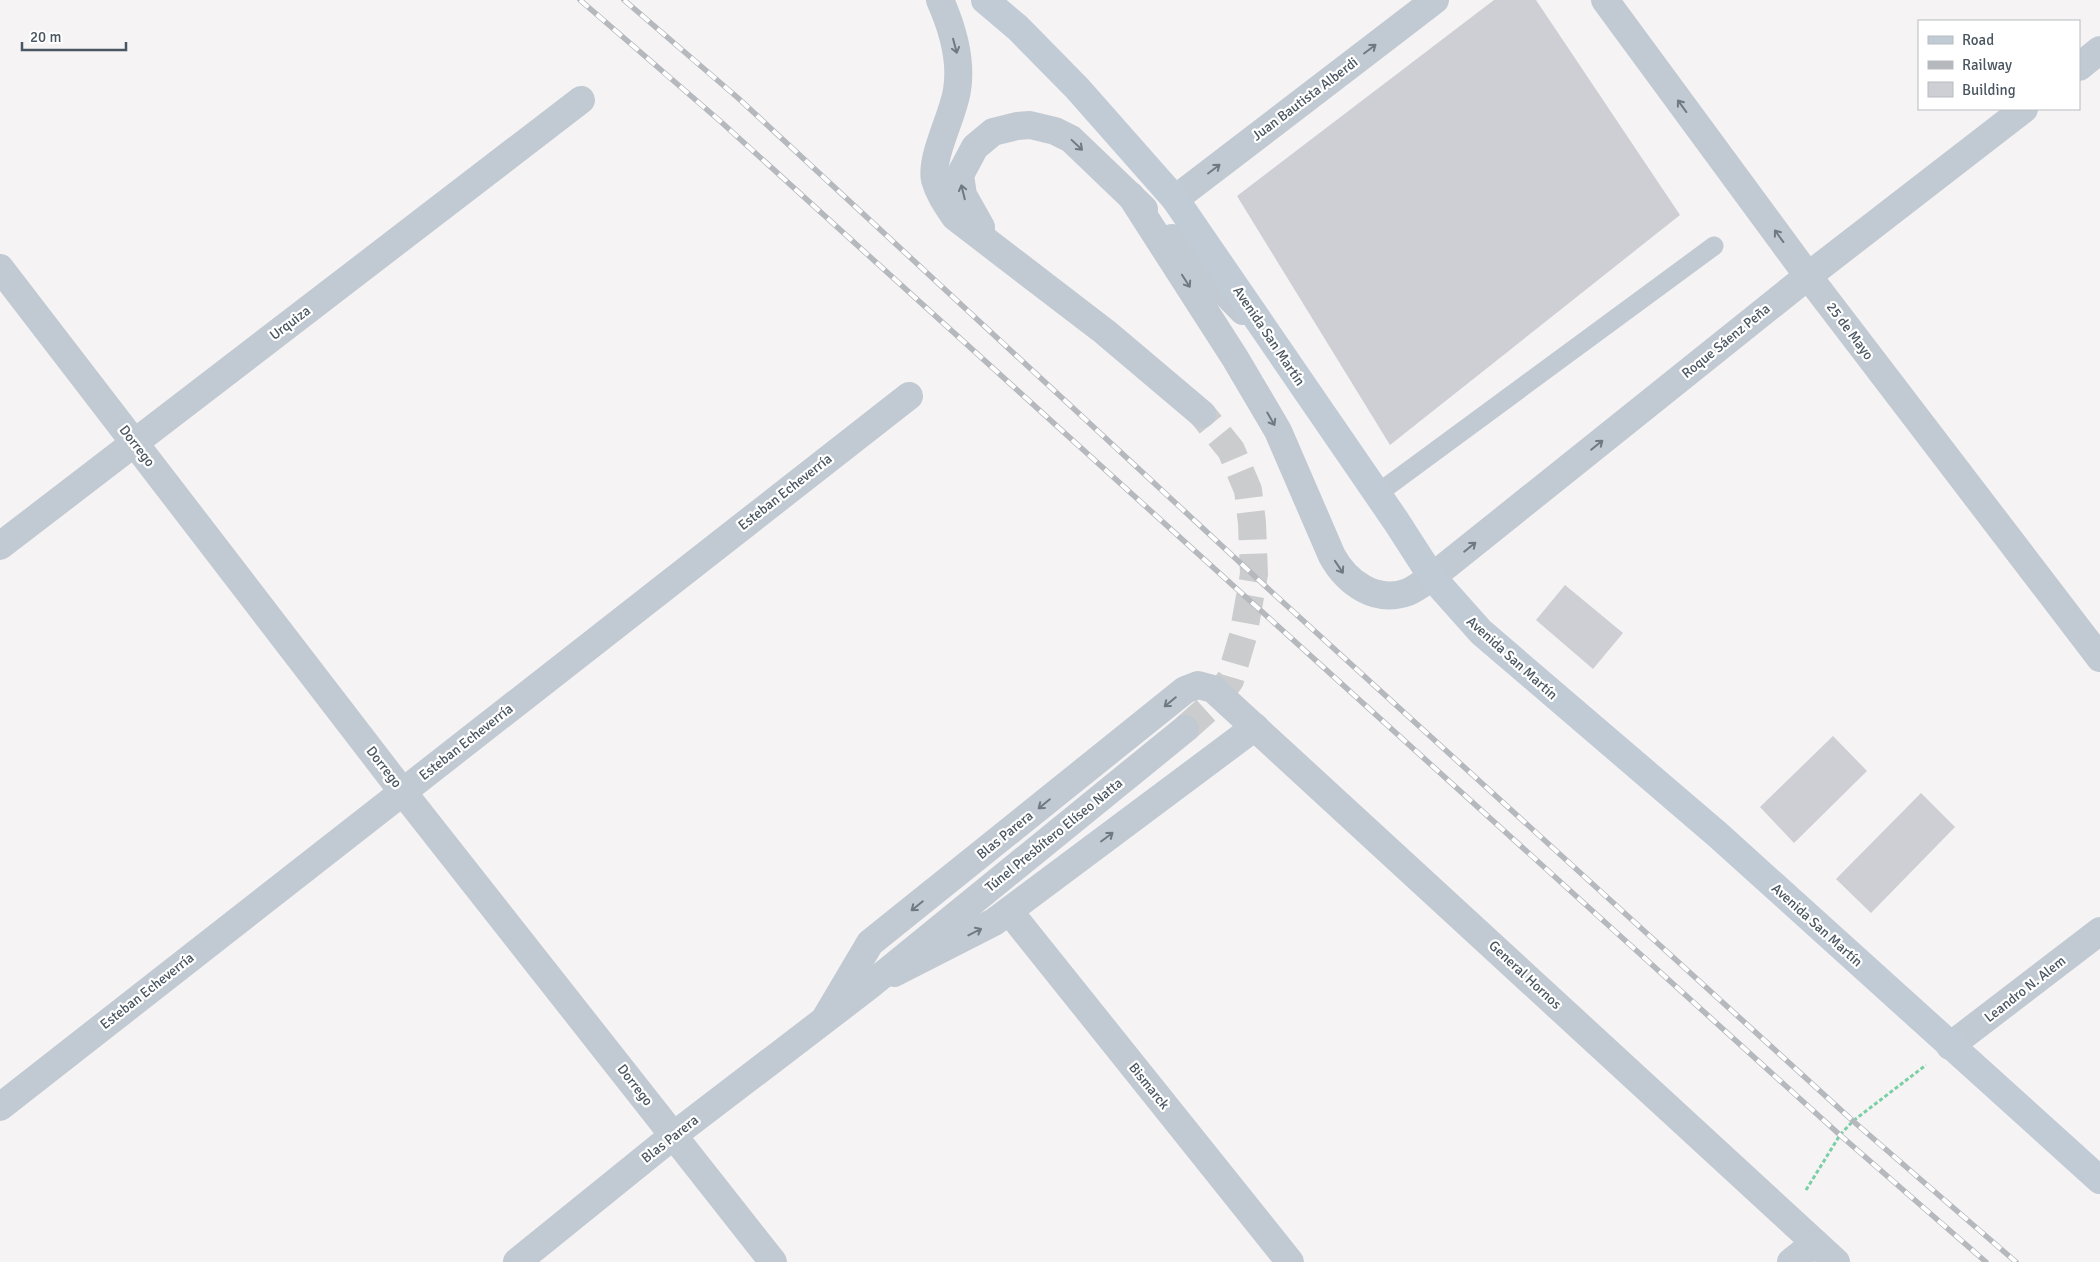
<svg xmlns="http://www.w3.org/2000/svg" width="2100" height="1262" viewBox="0 0 2100 1262" font-family="Signika,sans-serif">
	<style>
		.building { fill: #cdcfd5 }
		.lines { fill: none; stroke-linecap: round; stroke-linejoin: round }
		.tertiary-tunnel { stroke: #caccce; stroke-width: 28; stroke-dasharray: 28 14; stroke-linecap: butt }
		.path { stroke: #7ad0a6; stroke-width: 3; stroke-dasharray: 4 2.5; stroke-linecap: butt }
		.service { stroke: #c1cad2; stroke-width: 19 }
		.minor { stroke: #c1cad2; stroke-width: 28 }
		.tertiary { stroke: #c1cad2; stroke-width: 28 }
		.secondary { stroke: #c1cbd6; stroke-width: 28 }
		.rail-casing { stroke: #b5b8bd; stroke-width: 5.5 }
		.rail { stroke: #fff; stroke-width: 4; stroke-dasharray: 11; stroke-linecap: butt }
		.oneway { stroke: #6e7983 }
		.labels { text-anchor: middle; dominant-baseline: central; stroke-width: 4.5; stroke-linejoin: round; paint-order: stroke }
		.street-label { font-size: 14px; fill: #4a5661; stroke: #fff }
	</style>
	<rect width="100%" height="100%" fill="#f5f3f3"/>
	<!-- building -->
	<g class="building">
		<path d="M 1494,0 L 1536,0 L 1680,215 L 1390,445 L 1237,196 Z"/>
		<path d="M 1565,585 L 1623,633 L 1593,669 L 1536,620 Z"/>
		<path d="M 1833,736 L 1867,771 L 1794,843 L 1760,807 Z"/>
		<path d="M 1921,793 L 1955,827 L 1871,913 L 1836,879 Z"/>
	</g>
	<g class="lines">
		<!-- tertiary-tunnel -->
		<path class="tertiary-tunnel" d="M 1185,729 L 1212,705 L 1230,680 L 1243,636 L 1254,574 L 1252,523 L 1248,490 L 1231,450 L 1202,414"/>
		<!-- path -->
		<path class="path" d="M 1806,1190 L 1840,1135 L 1853,1121 L 1926,1065"/>
		<!-- service -->
		<path class="service" d="M 1377,494 L 1714,246"/>
		<!-- minor -->
		<g class="minor">
			<path d="M 1605,0 L 1808,276 L 2100,658"/>
			<path d="M 2079,67 L 2100,50"/>
			<path d="M 1175,199 L 1435,0"/>
			<path d="M 0,268 L 402,791 L 773,1262"/>
			<path d="M 0,546 L 581,100"/>
			<path d="M 1432,577 L 1808,276 L 2024,109"/>
			<path d="M 1009,911 L 1290,1262"/>
			<path d="M 894,973 L 994,922 L 1255,727"/>
			<path d="M 825,1019 L 870,943 L 1185,690 L 1198,685 L 1213,689 L 1836,1262"/>
			<path d="M 1950,1046 L 2100,931"/>
			<path d="M 0,1107 L 909,396"/>
			<path d="M 1791,1262 L 1815,1243"/>
		</g>
		<!-- tertiary -->
		<g class="tertiary">
			<path d="M 940,0 C 952,27 962,60 957,90 C 954,114 930,157 935,180 C 939,194 947,205 955,217 L 1105,332 L 1202,414"/>
			<path d="M 1131,196 L 1235,358 L 1278,431 L 1332,556 C 1347,583 1376,604 1408,592 C 1417,588 1424,582 1432,577"/>
			<path d="M 981,227 L 963,195 L 960,175 L 975,147 L 993,132 L 1017,126 L 1030,125 L 1055,131 L 1071,139 L 1144,209"/>
			<path d="M 1172,238 L 1243,311"/>
			<path d="M 517,1262 L 674,1135 L 869,986 L 1185,729"/>
		</g>
		<!-- secondary -->
		<path class="secondary" d="M 985,0 L 1018,28 L 1077,88 L 1175,199 L 1396,521 L 1432,577 L 1481,632 L 1718,835 L 2100,1180"/>
		<!-- rail casing -->
		<g class="rail-casing">
			<g id="rail">
				<path d="M 580,0 L 720,121 L 1840,1135 L 1986,1262"/>
				<path d="M 624,0 L 738,98 L 1275,595 L 1853,1121 L 2016,1262"/>
			</g>
		</g>
		<!-- rail -->
		<use href="#rail" class="rail"/>
	</g>
	<!-- one-way arrows -->
	<defs><path id="oneway-shaft" d="M-6 0H5M1.5-3L5.5 0L1.5 3" fill="none" stroke-width="1.6" stroke-linecap="round" stroke-linejoin="round" transform="scale(1.25)"/></defs>
	<g class="oneway">
		<use href="#oneway-shaft" transform="translate(955 46) rotate(75)"/>
		<use href="#oneway-shaft" transform="translate(1370 49) rotate(-37)"/>
		<use href="#oneway-shaft" transform="translate(1682 106) rotate(-126)"/>
		<use href="#oneway-shaft" transform="translate(1077 145) rotate(43)"/>
		<use href="#oneway-shaft" transform="translate(1214 169) rotate(-37)"/>
		<use href="#oneway-shaft" transform="translate(963 192) rotate(-104)"/>
		<use href="#oneway-shaft" transform="translate(1779 236) rotate(-126)"/>
		<use href="#oneway-shaft" transform="translate(1186 281) rotate(57)"/>
		<use href="#oneway-shaft" transform="translate(1271 419) rotate(60)"/>
		<use href="#oneway-shaft" transform="translate(1597 445) rotate(-39)"/>
		<use href="#oneway-shaft" transform="translate(1470 547) rotate(-39)"/>
		<use href="#oneway-shaft" transform="translate(1339 567) rotate(56)"/>
		<use href="#oneway-shaft" transform="translate(1170 702) rotate(141)"/>
		<use href="#oneway-shaft" transform="translate(1044 804) rotate(141)"/>
		<use href="#oneway-shaft" transform="translate(1107 837) rotate(-37)"/>
		<use href="#oneway-shaft" transform="translate(917 906) rotate(141)"/>
		<use href="#oneway-shaft" transform="translate(975 932) rotate(-27)"/>
	</g>
	<g class="labels">
		<!-- street labels -->
		<g class="street-label">
			<text transform="translate(1305 99) rotate(-37)">Juan Bautista Alberdi</text>
			<text transform="translate(290 323) rotate(-37)">Urquiza</text>
			<text transform="translate(1850 331) rotate(53)">25 de Mayo</text>
			<text transform="translate(1269 336) rotate(56)">Avenida San Martín</text>
			<text transform="translate(1726 341) rotate(-39)">Roque Sáenz Peña</text>
			<text transform="translate(137 446) rotate(52)">Dorrego</text>
			<text transform="translate(785 492) rotate(-38)">Esteban Echeverría</text>
			<text transform="translate(1512 658) rotate(42)">Avenida San Martín</text>
			<text transform="translate(466 742) rotate(-38)">Esteban Echeverría</text>
			<text transform="translate(384 767) rotate(52)">Dorrego</text>
			<text transform="translate(1005 835) rotate(-39)">Blas Parera</text>
			<text transform="translate(1054 835) rotate(-39)">Túnel Presbítero Elíseo Natta</text>
			<text transform="translate(1817 925) rotate(42)">Avenida San Martín</text>
			<text transform="translate(1525 975) rotate(43)">General Hornos</text>
			<text transform="translate(2025 989) rotate(-38)">Leandro N. Alem</text>
			<text transform="translate(147 991) rotate(-38)">Esteban Echeverría</text>
			<text transform="translate(635 1085) rotate(52)">Dorrego</text>
			<text transform="translate(1149 1086) rotate(51)">Bismarck</text>
			<text transform="translate(670 1139) rotate(-38)">Blas Parera</text>
		</g>
	</g>
	<!-- legend -->
	<rect x="1918" y="20" width="162" height="90" fill="#ffffff" stroke="#b7bbc0"/>
	<rect x="1928" y="36" width="25" height="8" fill="#c1cbd6" stroke="#b7bbc0"/>
	<text x="1962" y="45" font-size="15" fill="#4a5661">Road</text>
	<rect x="1928" y="61" width="25" height="8" fill="#b5b8bd" stroke="#b7bbc0"/>
	<text x="1962" y="70" font-size="15" fill="#4a5661">Railway</text>
	<rect x="1928" y="82" width="25" height="15" fill="#cdcfd5" stroke="#b7bbc0"/>
	<text x="1962" y="95" font-size="15" fill="#4a5661">Building</text>
	<!-- scale -->
	<path d="M22 42v8h104v-8" fill="none" stroke="#4a5661" stroke-width="2.5"/>
	<text x="30" y="42" font-size="15" fill="#4a5661" stroke="#ffffff" stroke-width="4" paint-order="stroke">20 m</text>
</svg>
